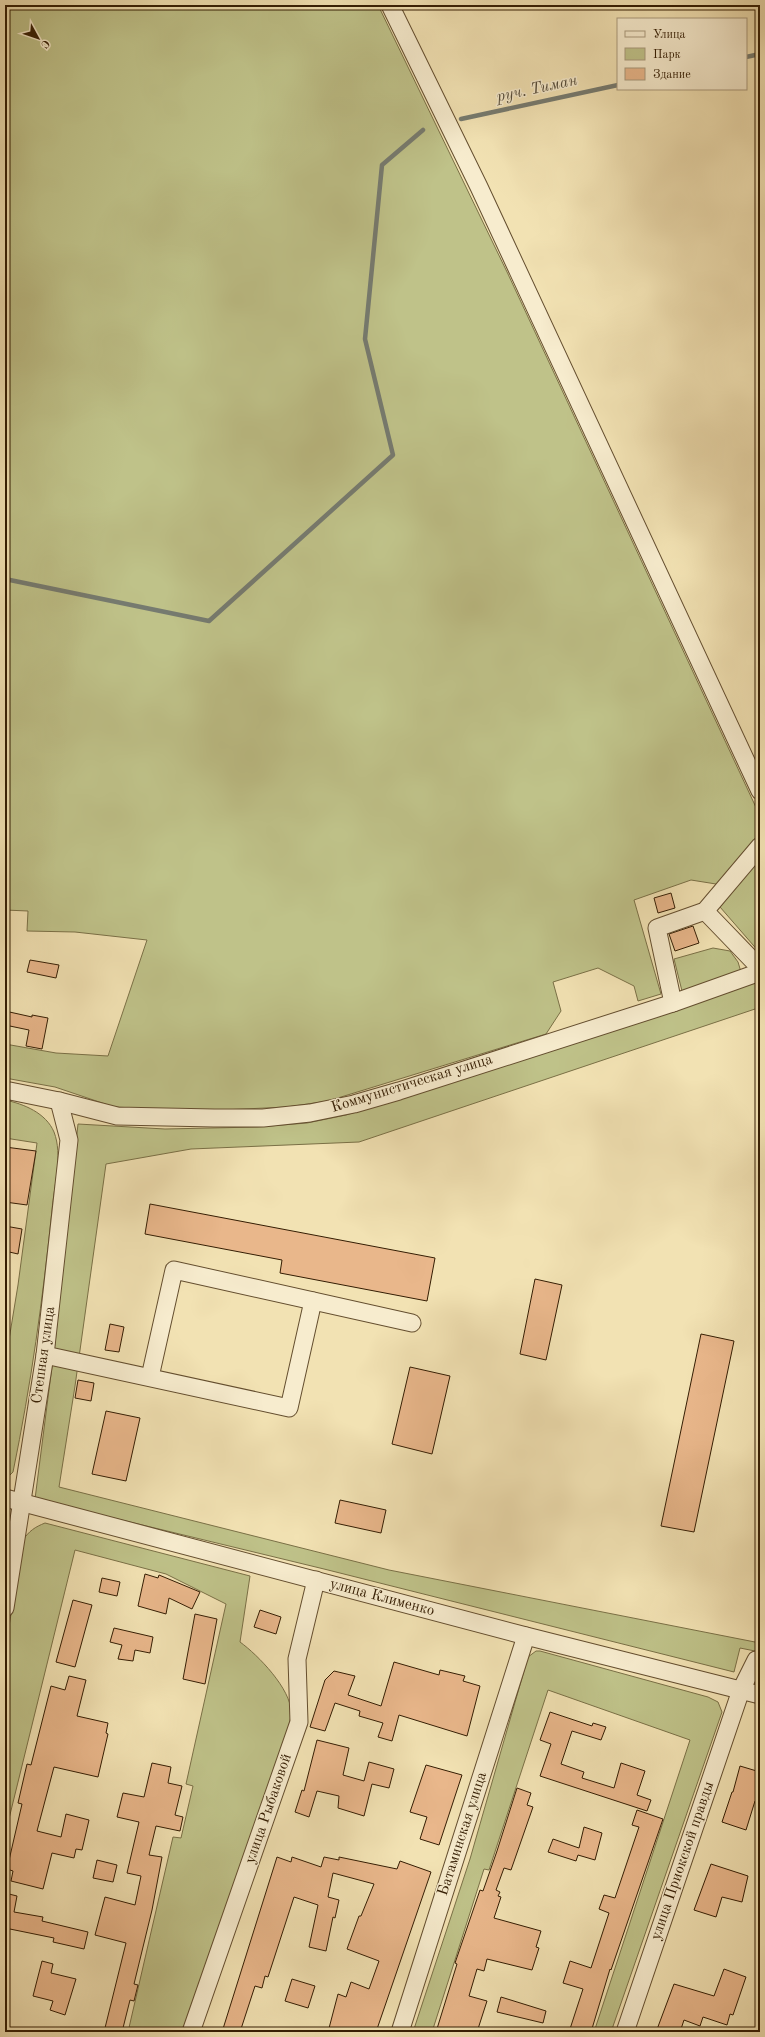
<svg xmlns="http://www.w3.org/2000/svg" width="765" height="2037" viewBox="0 0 765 2037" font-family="'Old Standard TT',serif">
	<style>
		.green { fill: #bfc289; stroke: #7a7046 }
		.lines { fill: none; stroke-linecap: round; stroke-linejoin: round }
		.stream { stroke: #767b70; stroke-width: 4.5 }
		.building { fill: #e9b78b; stroke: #341d03 }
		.minor-casing { stroke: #644e2f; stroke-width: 19 }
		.minor { stroke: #f7ecce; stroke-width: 17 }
		.labels { text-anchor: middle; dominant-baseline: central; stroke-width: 3; stroke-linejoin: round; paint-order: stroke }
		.street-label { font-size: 15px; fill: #341d03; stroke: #f7ecce }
		.water-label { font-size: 16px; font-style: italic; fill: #554c3a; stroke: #f7ecce }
	</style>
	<rect width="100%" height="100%" fill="#f2e2b3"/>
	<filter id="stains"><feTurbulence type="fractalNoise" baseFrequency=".005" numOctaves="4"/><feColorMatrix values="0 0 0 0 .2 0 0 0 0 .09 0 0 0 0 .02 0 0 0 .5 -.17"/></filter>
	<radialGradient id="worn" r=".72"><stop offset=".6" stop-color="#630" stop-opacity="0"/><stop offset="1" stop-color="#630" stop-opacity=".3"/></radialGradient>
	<!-- green -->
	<g class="green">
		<path d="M 5,5 L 378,5 L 508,274 L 760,816 L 759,837 L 741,861 L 716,884 L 691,880 L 634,900 L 661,994 L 638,1001 L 634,986 L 598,968 L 553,982 L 561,1011 L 546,1034 L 328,1101 L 287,1107 L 200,1111 L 114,1107 L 55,1087 L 5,1078 L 5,1044 L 56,1053 L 108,1056 L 147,940 L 75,932 L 27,931 L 28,911 L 5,910 Z"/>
		<path d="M 760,854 L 760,953 L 720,907 Z"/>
		<path d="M 713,948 L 730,951 L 738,962 L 741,972 L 682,991 L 674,959 Z"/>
		<path d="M 760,979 L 760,1009 L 758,1008 L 359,1142 L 191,1149 L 106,1164 L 75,1386 L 59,1487 L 389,1570 L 760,1643 L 760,1652 L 740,1648 L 734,1672 L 324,1569 L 35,1499 L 55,1343 L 78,1124 L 165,1129 L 257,1127 L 307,1123 L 346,1115 L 453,1082 Z"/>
		<path d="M 5,1100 C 24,1104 46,1113 54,1132 C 63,1155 54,1186 52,1210 C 43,1298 31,1385 13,1472 L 5,1480 L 5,1364 L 18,1285 L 37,1143 L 5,1138 Z"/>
		<path d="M 45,1523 L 250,1576 L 240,1642 C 258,1655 291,1689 291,1712 C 291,1720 288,1729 286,1736 L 186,2032 L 128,2032 L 173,1837 L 181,1838 L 193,1786 L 186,1784 L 226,1604 L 166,1574 L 75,1550 L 5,1835 L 5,1651 L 23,1540 C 29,1531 35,1527 45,1523 Z"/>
		<path d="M 536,1651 L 540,1651 L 708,1697 L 718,1702 L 722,1712 L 611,2032 L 594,2032 L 690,1740 L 548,1690 L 489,1870 L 484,1869 L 432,2032 L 413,2032 L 470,1859 L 528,1657 Z"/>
	</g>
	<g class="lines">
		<!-- stream -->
		<g class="stream">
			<path d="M 746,57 L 760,54"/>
			<path d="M 461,119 L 618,85"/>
			<path d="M 5,579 L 209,621 L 393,455 L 365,339 L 382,165 L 423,130"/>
		</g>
	</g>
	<!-- building -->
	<g class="building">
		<path d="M 671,893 L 675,908 L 658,913 L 654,898 Z"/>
		<path d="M 693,926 L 699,943 L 675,951 L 669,934 Z"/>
		<path d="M 30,960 L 59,965 L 56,978 L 27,972 Z"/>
		<path d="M 5,1011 L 32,1017 L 32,1015 L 48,1018 L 42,1049 L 26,1046 L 29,1030 L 5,1025 Z"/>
		<path d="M 5,1147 L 36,1151 L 27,1205 L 5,1202 Z"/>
		<path d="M 150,1204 L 435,1258 L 427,1301 L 280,1273 L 282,1260 L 145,1234 Z"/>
		<path d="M 5,1226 L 22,1229 L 18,1254 L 5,1251 Z"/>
		<path d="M 535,1279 L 562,1285 L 546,1360 L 520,1354 Z"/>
		<path d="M 110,1324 L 124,1327 L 119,1352 L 105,1350 Z"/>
		<path d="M 701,1334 L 734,1341 L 694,1532 L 661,1526 Z"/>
		<path d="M 410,1367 L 450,1376 L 432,1454 L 392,1444 Z"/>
		<path d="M 78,1380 L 94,1383 L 91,1401 L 75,1398 Z"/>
		<path d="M 106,1411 L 140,1418 L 126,1481 L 92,1474 Z"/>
		<path d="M 340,1500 L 386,1510 L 381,1533 L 335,1523 Z"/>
		<path d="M 145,1574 L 158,1578 L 159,1575 L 200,1592 L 192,1609 L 169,1598 L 166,1614 L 138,1606 Z"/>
		<path d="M 102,1578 L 120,1582 L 117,1596 L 99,1592 Z"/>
		<path d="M 73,1600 L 92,1605 L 75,1667 L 56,1662 Z"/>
		<path d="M 260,1610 L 281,1617 L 276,1634 L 254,1627 Z"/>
		<path d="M 195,1614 L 217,1619 L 205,1684 L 183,1679 Z"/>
		<path d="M 114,1628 L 153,1637 L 150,1653 L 135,1650 L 133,1661 L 118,1659 L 122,1645 L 110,1642 Z"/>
		<path d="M 394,1662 L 439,1675 L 440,1670 L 465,1676 L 463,1681 L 480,1686 L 467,1736 L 399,1715 L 392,1741 L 378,1737 L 383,1723 L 359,1716 L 360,1711 L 335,1703 L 325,1731 L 310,1727 L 325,1680 L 334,1671 L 355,1676 L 348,1695 L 381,1706 Z"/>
		<path d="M 69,1676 L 86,1680 L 77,1716 L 108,1723 L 106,1733 L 108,1734 L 98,1777 L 54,1767 L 37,1831 L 61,1837 L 66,1814 L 89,1820 L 82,1850 L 76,1849 L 74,1858 L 52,1853 L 43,1889 L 11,1881 L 13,1871 L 7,1869 L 22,1804 L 18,1803 L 27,1764 L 31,1765 L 51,1686 L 65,1690 Z"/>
		<path d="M 550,1712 L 592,1726 L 593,1723 L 606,1727 L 601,1740 L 572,1731 L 561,1764 L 584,1772 L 582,1778 L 614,1788 L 621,1763 L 645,1771 L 637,1795 L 651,1800 L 647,1811 L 540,1776 L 551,1744 L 540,1740 Z"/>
		<path d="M 317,1740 L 349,1748 L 343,1775 L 364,1781 L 369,1762 L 394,1769 L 389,1788 L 372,1784 L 364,1816 L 338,1808 L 339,1796 L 317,1791 L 309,1817 L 295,1812 L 302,1790 L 304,1791 Z"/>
		<path d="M 152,1763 L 171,1767 L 168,1783 L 182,1786 L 175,1815 L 183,1817 L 180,1831 L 156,1826 L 149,1855 L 162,1857 L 152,1910 L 134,1984 L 138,1985 L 134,2001 L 130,2000 L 122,2032 L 104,2032 L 126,1943 L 95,1935 L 105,1897 L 135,1905 L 141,1876 L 127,1873 L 139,1822 L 117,1817 L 123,1793 L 144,1797 Z"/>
		<path d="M 426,1765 L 462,1775 L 439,1845 L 420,1839 L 427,1817 L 410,1812 Z"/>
		<path d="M 740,1766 L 760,1772 L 760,1802 L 755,1801 L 746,1830 L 722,1822 L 732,1792 L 733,1792 Z"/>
		<path d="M 517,1788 L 531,1793 L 527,1805 L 533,1807 L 511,1870 L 504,1868 L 496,1890 L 500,1892 L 498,1896 L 501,1897 L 494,1918 L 541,1931 L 536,1947 L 539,1948 L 532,1970 L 487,1959 L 484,1971 L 477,1969 L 469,1996 L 487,2001 L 477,2032 L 436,2032 L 457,1964 L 455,1963 L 480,1890 L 483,1891 L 497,1851 Z"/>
		<path d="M 637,1810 L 663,1819 L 611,1970 L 610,1969 L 591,2032 L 569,2032 L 583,1989 L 563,1983 L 570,1961 L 591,1968 L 609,1913 L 599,1909 L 604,1895 L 615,1898 L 639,1827 L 632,1825 Z"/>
		<path d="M 584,1827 L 602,1833 L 595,1860 L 578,1855 L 576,1861 L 548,1852 L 553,1839 L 579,1848 Z"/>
		<path d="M 277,1857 L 291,1862 L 292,1857 L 321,1867 L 324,1857 L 339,1860 L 339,1857 L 397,1869 L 400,1861 L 431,1872 L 376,2032 L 328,2032 L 338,1994 L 346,1997 L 351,1982 L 369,1989 L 379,1961 L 347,1949 L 359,1916 L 361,1916 L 374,1884 L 333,1873 L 328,1897 L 339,1900 L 335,1918 L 333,1917 L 326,1951 L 309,1947 L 318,1905 L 294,1897 L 268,1977 L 265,1976 L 262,1988 L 255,1986 L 240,2032 L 222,2032 Z"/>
		<path d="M 97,1860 L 117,1865 L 113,1882 L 93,1878 Z"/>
		<path d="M 711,1864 L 748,1876 L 742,1902 L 722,1897 L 716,1917 L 694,1910 Z"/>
		<path d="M 5,1893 L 17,1896 L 14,1912 L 43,1917 L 42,1921 L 88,1932 L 84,1949 L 53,1942 L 54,1938 L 5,1928 Z"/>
		<path d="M 42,1961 L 53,1964 L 51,1973 L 76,1979 L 65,2015 L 50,2010 L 53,2001 L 33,1996 Z"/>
		<path d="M 724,1969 L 746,1977 L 733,2015 L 730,2014 L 727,2025 L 703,2017 L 700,2026 L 684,2020 L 680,2032 L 656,2032 L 674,1984 L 714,1996 Z"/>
		<path d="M 292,1979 L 315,1986 L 308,2008 L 285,2001 Z"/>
		<path d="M 501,1997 L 546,2011 L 543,2023 L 497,2012 Z"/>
	</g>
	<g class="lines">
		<!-- minor casing -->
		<g class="minor-casing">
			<g id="minor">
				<path d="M 390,5 L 479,187 L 760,791"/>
				<path d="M 705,911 L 760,968"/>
				<path d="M 673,1003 L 657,928 L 705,911 L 760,846"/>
				<path d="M 5,1090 L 59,1101 L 117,1116 L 214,1118 L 263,1118 L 310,1113 L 354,1104 L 399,1091 L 673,1003 L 760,972"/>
				<path d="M 45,1355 L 289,1408 L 313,1301"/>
				<path d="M 150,1377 L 174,1270 L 412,1323"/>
				<path d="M 5,1498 L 526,1636 L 760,1695"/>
				<path d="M 5,1608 L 45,1355 L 69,1140 L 59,1101"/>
				<path d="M 191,2032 L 299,1722 L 297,1659 L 316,1580"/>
				<path d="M 400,2032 L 526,1636"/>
				<path d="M 625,2032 L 741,1690 L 756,1660 L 760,1661"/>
			</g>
		</g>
		<!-- minor -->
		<use href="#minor" class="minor"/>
	</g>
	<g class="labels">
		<!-- street labels -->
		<g class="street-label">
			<text transform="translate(412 1084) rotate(-17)">Коммунистическая улица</text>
			<text transform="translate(44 1355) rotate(-82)">Степная улица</text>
			<text transform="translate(382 1598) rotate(15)">улица Клименко</text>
			<text transform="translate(269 1809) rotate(-71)">улица Рыбаковой</text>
			<text transform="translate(463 1834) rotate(-72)">Батаминская улица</text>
			<text transform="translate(683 1861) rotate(-71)">улица Приокской правды</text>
		</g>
		<!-- water labels -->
		<g class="water-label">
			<text transform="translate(537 89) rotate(-12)">руч. Тиман</text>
		</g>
	</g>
	<!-- margin -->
	<rect width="765" height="2037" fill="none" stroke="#f2e2b3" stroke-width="20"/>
	<rect x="6" y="6" width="753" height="2025" fill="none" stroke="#341d03" stroke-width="2"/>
	<rect x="10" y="10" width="745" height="2017" fill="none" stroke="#341d03"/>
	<!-- legend -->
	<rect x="617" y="18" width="130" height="72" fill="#f7ecce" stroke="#a9997d"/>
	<rect x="625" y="31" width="20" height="6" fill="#f7ecce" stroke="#a9997d"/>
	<text x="653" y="38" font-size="12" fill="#341d03">Улица</text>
	<rect x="625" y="48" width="20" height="12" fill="#bfc289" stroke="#a9997d"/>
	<text x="653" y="58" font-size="12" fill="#341d03">Парк</text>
	<rect x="625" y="68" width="20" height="12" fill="#e9b78b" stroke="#a9997d"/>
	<text x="653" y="78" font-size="12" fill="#341d03">Здание</text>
	<!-- north arrow -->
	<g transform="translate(38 38) rotate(130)" stroke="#f7ecce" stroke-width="3" paint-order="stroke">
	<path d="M0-3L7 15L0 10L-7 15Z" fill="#341d03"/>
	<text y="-6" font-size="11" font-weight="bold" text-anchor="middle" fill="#341d03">С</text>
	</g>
	<rect width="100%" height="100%" filter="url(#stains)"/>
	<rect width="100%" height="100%" fill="url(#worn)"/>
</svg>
